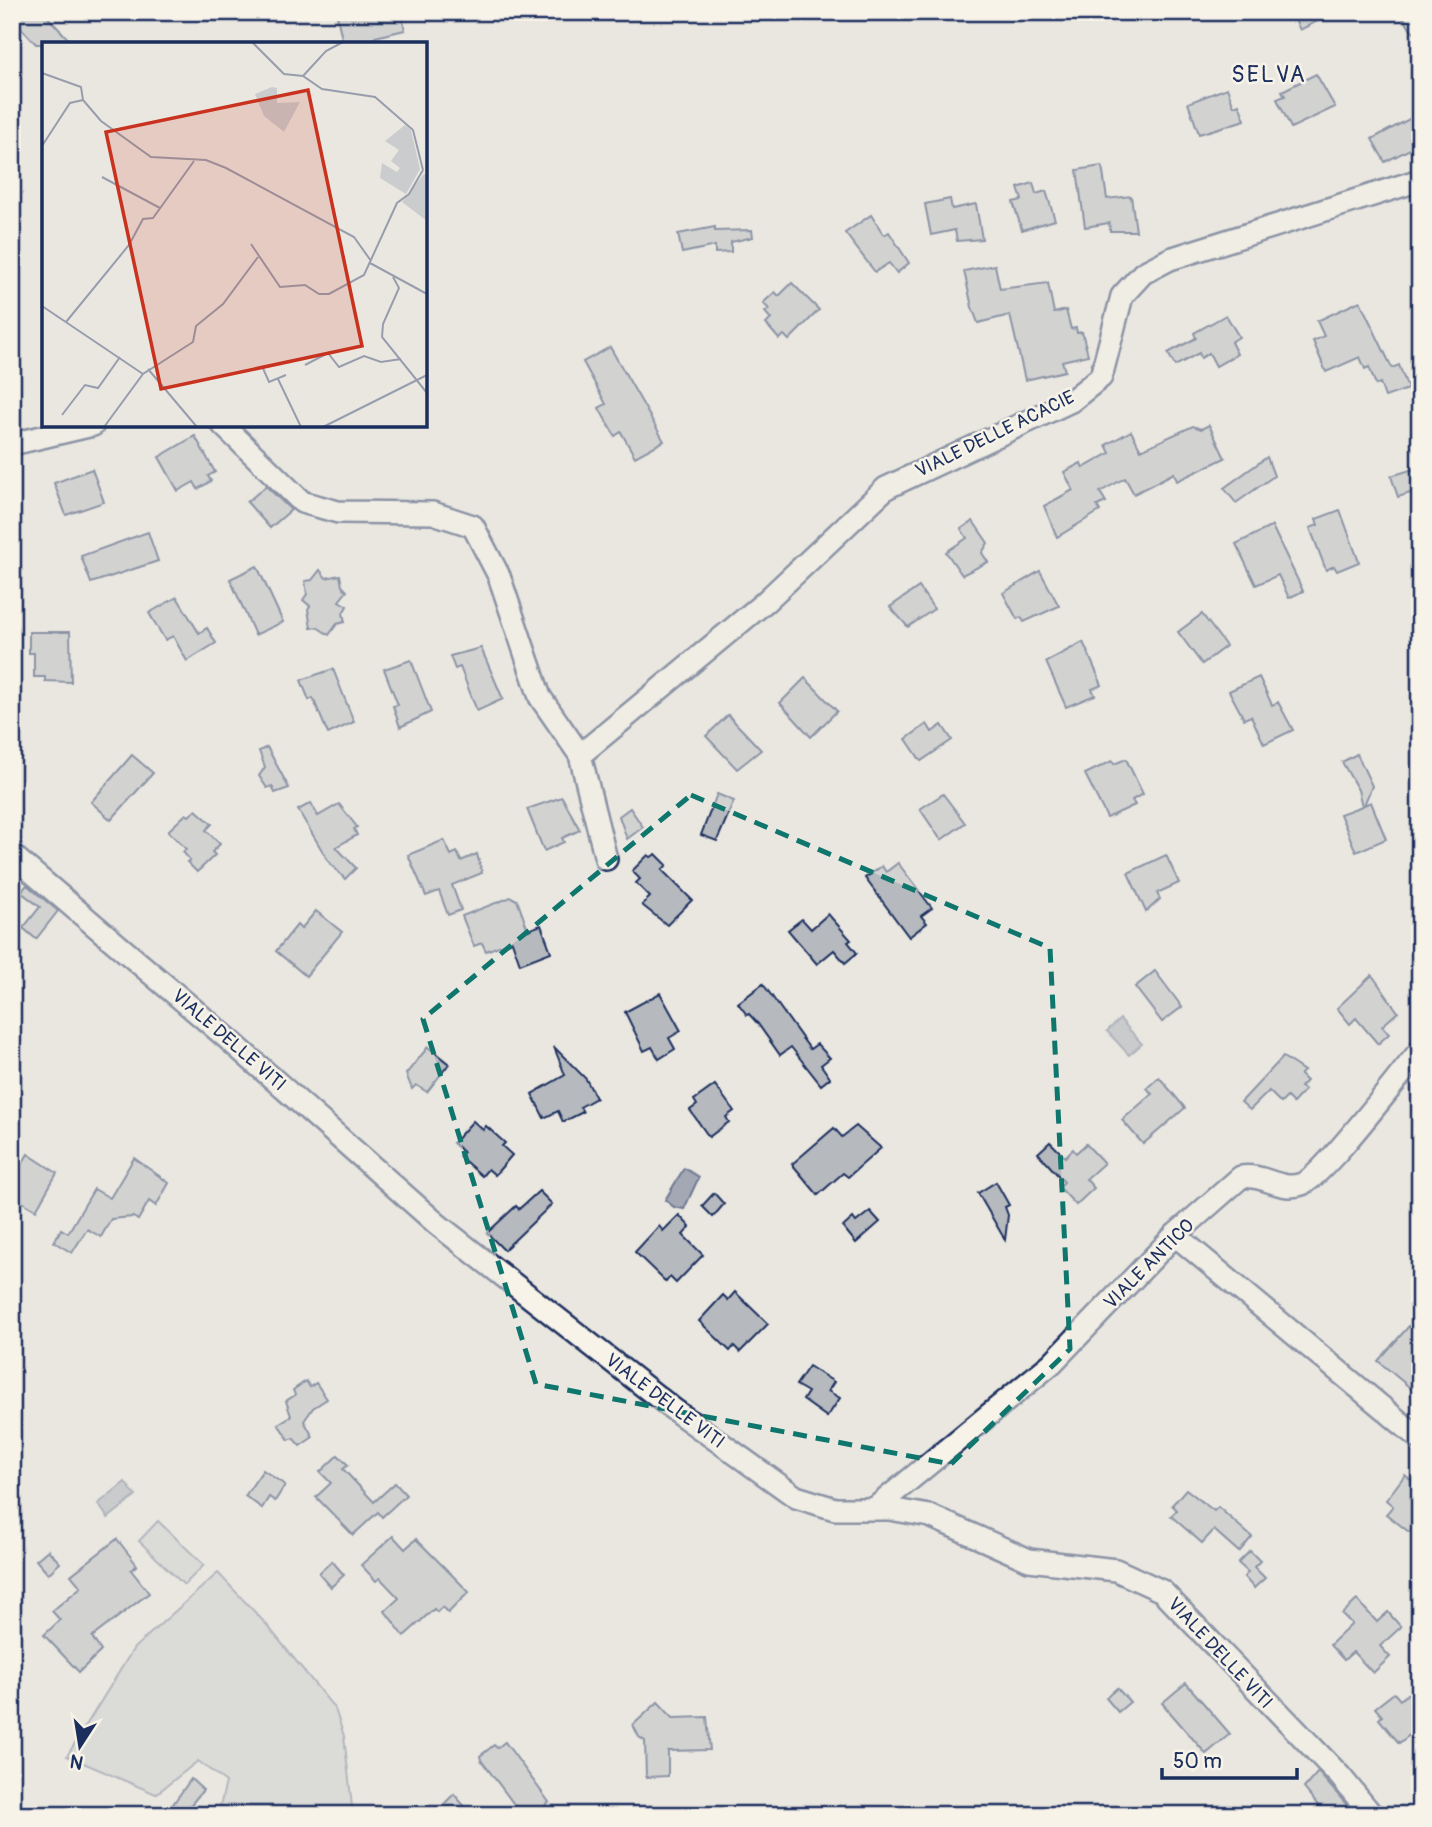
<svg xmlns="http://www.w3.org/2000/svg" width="1432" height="1827" viewBox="0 0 1432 1827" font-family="Pangolin,sans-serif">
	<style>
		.green { fill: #cbcccd; stroke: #737e96; stroke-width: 2 }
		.water { fill: #a3a8b4; stroke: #6d7892; stroke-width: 2 }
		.building { fill: #b6babf; stroke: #1b2f5e; stroke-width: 2 }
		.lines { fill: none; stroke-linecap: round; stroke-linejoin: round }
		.minor-casing { stroke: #1b2f5e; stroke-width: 26 }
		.minor { stroke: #f7f3e8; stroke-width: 21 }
		.marked { fill: none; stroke: #0f766e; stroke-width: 5; stroke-dasharray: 14 9; stroke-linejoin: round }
		.labels { text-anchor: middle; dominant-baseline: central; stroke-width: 5; stroke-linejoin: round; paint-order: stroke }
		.street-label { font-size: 19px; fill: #1b2f5e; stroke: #f7f3e8 }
		.quarter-label { font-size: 23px; letter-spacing: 2px; fill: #1b2f5e; stroke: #f7f3e8 }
		.inset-road { fill: none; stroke: #979dac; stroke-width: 2 }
		.view { fill: #c8321e; fill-opacity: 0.15; stroke: #c8321e; stroke-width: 3.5 }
		.inset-edge { fill: none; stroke: #1b2f5e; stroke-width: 3.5 }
	</style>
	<rect width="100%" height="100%" fill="#eae7e0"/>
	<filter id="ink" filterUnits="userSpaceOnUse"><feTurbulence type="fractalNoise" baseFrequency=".0143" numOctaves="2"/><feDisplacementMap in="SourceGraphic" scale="14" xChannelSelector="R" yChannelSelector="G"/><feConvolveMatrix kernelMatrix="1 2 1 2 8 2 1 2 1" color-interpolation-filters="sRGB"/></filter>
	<g filter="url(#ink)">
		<!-- green -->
		<g class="green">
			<path d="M 158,1521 L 204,1565 L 184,1585 L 139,1541 Z"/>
			<path d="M 218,1573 L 266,1624 L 335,1709 L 344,1736 L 353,1815 L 218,1815 L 226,1782 L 198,1761 L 156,1794 L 67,1756 L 134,1648 Z"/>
		</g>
		<!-- water -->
		<g class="water">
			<path d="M 1120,1019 L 1142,1044 L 1129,1055 L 1107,1031 Z"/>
			<path d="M 684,1168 L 699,1177 L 684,1209 L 674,1207 L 665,1200 Z"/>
			<path d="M 125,1482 L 136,1496 L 108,1518 L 98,1504 Z"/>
		</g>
		<!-- building -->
		<g class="building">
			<path d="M 12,12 L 43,12 L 73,44 L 36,44 L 21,28 L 12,36 Z"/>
			<path d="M 354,12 L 401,12 L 405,30 L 375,37 L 376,42 L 368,44 L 343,44 L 337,16 Z"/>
			<path d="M 1291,12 L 1335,12 L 1300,30 Z"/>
			<path d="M 1316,74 L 1335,107 L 1291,128 L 1277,99 L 1285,96 L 1282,91 Z"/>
			<path d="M 1227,88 L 1234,106 L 1239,104 L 1245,120 L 1199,134 L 1188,103 Z"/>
			<path d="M 1411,118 L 1420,133 L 1420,144 L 1385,162 L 1372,139 Z"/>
			<path d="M 1102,166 L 1107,199 L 1131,196 L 1136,231 L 1110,231 L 1109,223 L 1085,227 L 1077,170 Z"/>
			<path d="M 1033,183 L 1036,194 L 1046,191 L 1055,220 L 1022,230 L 1013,202 L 1022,200 L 1018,188 Z"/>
			<path d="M 950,199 L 952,209 L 976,204 L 982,239 L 957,241 L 955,230 L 931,235 L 925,204 Z"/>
			<path d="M 871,215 L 884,235 L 889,232 L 909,263 L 897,273 L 889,263 L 875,272 L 845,233 Z"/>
			<path d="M 715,227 L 715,231 L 752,230 L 753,237 L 731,242 L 731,252 L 715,253 L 715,246 L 682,253 L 678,234 Z"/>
			<path d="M 995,265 L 1000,289 L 1048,283 L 1054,313 L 1066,310 L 1071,329 L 1076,328 L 1077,333 L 1082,332 L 1088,355 L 1062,361 L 1065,371 L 1025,380 L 1010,315 L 978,323 L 972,307 L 964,271 Z"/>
			<path d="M 792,283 L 819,310 L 789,340 L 784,335 L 779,339 L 766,324 L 771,319 L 765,312 L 769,309 L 763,303 L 775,292 L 779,296 Z"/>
			<path d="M 1360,301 L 1392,368 L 1399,365 L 1408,389 L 1385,397 L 1380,383 L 1376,385 L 1369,367 L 1365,369 L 1360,357 L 1326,372 L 1313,341 L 1324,336 L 1317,321 Z"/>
			<path d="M 1226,315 L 1239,337 L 1231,342 L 1237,354 L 1216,366 L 1209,353 L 1201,358 L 1199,353 L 1175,366 L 1168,353 L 1196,338 L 1194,333 Z"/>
			<path d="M 610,347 L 664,441 L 635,457 L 621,432 L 615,436 L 604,417 L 599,408 L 606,404 L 583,362 Z"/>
			<path d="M 1209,425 L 1225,458 L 1177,481 L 1174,473 L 1134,494 L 1125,478 L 1100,492 L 1106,502 L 1097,506 L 1100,511 L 1057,537 L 1044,506 L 1073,490 L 1064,472 L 1081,463 L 1083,468 L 1110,453 L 1106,445 L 1131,431 L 1141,450 L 1193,426 L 1201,429 Z"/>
			<path d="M 195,436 L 215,472 L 208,476 L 211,481 L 198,489 L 194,482 L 178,491 L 159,457 Z"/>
			<path d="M 1267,457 L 1274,476 L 1236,503 L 1224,488 Z"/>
			<path d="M 1420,467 L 1420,490 L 1398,497 L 1391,476 Z"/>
			<path d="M 92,469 L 104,502 L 66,515 L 54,483 Z"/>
			<path d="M 266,486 L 291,510 L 270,528 L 247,502 Z"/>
			<path d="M 1340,510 L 1359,562 L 1337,571 L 1334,566 L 1326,570 L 1310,528 L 1318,525 L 1316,519 Z"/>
			<path d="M 973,521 L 988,543 L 982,553 L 988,562 L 962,575 L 946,552 L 967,538 L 961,529 Z"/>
			<path d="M 1272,526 L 1303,591 L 1289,598 L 1278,575 L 1256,585 L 1236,544 Z"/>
			<path d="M 148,532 L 158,561 L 91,583 L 81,556 Z"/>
			<path d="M 257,566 L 283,622 L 255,635 L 230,579 Z"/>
			<path d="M 320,570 L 326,578 L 340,575 L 342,586 L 347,591 L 339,601 L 347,606 L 343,613 L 345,622 L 337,624 L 329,635 L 317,627 L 311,628 L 308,609 L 310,606 L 303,600 L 307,594 L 305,581 L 312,580 Z"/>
			<path d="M 1040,571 L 1059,606 L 1024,622 L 1021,617 L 1017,619 L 1003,593 Z"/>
			<path d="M 919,587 L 934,609 L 908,627 L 890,607 Z"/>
			<path d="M 177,597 L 199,633 L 207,628 L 216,643 L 187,661 L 173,636 L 165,640 L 149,613 Z"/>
			<path d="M 1202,614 L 1226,646 L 1202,664 L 1178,632 Z"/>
			<path d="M 29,632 L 70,632 L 71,682 L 45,681 L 45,677 L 34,677 L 34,653 L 29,653 Z"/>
			<path d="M 1083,642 L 1102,685 L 1092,689 L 1095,695 L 1066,707 L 1046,662 Z"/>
			<path d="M 481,648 L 503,699 L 477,711 L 460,667 L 455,669 L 450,656 Z"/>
			<path d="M 411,660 L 431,712 L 400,727 L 393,706 L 398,705 L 384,669 Z"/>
			<path d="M 333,669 L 354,722 L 328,734 L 313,698 L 309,700 L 301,680 Z"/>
			<path d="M 1259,677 L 1272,705 L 1278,702 L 1293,730 L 1264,744 L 1251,716 L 1244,719 L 1229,691 Z"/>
			<path d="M 805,678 L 837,711 L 811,737 L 780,703 Z"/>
			<path d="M 728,715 L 761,750 L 737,769 L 706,736 Z"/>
			<path d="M 927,724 L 932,732 L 942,725 L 952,740 L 921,761 L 906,739 Z"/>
			<path d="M 267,747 L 275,762 L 289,788 L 275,793 L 272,786 L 267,788 L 259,776 L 265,767 L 259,751 Z"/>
			<path d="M 1357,754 L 1372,786 L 1364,805 L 1371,802 L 1386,839 L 1356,852 L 1340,814 L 1362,806 L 1358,790 L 1342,762 Z"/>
			<path d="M 132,755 L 153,773 L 111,820 L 91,802 Z"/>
			<path d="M 1126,759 L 1143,794 L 1132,800 L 1135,805 L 1107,818 L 1085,774 L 1112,761 L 1114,764 Z"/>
			<path d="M 717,794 L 734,801 L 717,841 L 701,835 Z"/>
			<path d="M 943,794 L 965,823 L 941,840 L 920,809 Z"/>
			<path d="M 562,797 L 580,830 L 562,838 L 564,842 L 544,851 L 527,809 Z"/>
			<path d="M 311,803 L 318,816 L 339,804 L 357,827 L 354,829 L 357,835 L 336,847 L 356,868 L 345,879 L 329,862 L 298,810 Z"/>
			<path d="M 630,808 L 643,827 L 627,839 L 619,816 Z"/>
			<path d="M 196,810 L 212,824 L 206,830 L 220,844 L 212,852 L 215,855 L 197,872 L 187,862 L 190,860 L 183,852 L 186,849 L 168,831 L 186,814 L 189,816 Z"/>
			<path d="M 444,840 L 451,855 L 457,852 L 461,861 L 477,854 L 482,873 L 452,885 L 461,910 L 448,915 L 439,891 L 426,896 L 408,855 Z"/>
			<path d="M 656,854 L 667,865 L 662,870 L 692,900 L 667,925 L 642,905 L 650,897 L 636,883 L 640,879 L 632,871 L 648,855 L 651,857 Z"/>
			<path d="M 1166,855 L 1179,883 L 1157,893 L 1160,899 L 1146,912 L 1128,873 Z"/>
			<path d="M 898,863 L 932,908 L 921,916 L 927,923 L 909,937 L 865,878 L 882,866 L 886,872 Z"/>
			<path d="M 27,885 L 58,911 L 36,939 L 23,928 L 40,907 L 21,892 Z"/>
			<path d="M 511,897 L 517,900 L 528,930 L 541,925 L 551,952 L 520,964 L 512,941 L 486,951 L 482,943 L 474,946 L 462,916 Z"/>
			<path d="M 316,911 L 342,932 L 306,976 L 276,951 L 297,925 L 301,929 Z"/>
			<path d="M 828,914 L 851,940 L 848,942 L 857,953 L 845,963 L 834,950 L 817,964 L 788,930 L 802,919 L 811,929 Z"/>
			<path d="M 1155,971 L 1182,1007 L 1162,1022 L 1135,987 Z"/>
			<path d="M 1372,975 L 1398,1012 L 1382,1026 L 1389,1034 L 1378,1044 L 1356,1018 L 1350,1024 L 1337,1008 Z"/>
			<path d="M 763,984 L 810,1049 L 817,1044 L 830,1058 L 821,1065 L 830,1078 L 821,1085 L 791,1047 L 780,1055 L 758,1024 L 749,1014 L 747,1015 L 738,1003 Z"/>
			<path d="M 660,993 L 681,1031 L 669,1038 L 675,1049 L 659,1059 L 652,1047 L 644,1051 L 625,1012 Z"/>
			<path d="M 428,1047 L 449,1064 L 427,1092 L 416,1085 L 412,1089 L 406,1074 Z"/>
			<path d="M 554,1047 L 586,1079 L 596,1098 L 580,1107 L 583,1112 L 563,1122 L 558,1111 L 544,1118 L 532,1094 L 565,1075 Z"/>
			<path d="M 1283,1057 L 1304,1071 L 1300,1075 L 1306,1081 L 1300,1087 L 1305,1090 L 1293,1103 L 1287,1097 L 1281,1103 L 1269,1091 L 1250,1110 L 1241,1102 Z"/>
			<path d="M 1159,1077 L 1185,1108 L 1143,1144 L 1122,1120 L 1152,1094 L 1147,1088 Z"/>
			<path d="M 715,1085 L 734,1111 L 726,1117 L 729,1122 L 709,1137 L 690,1110 L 697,1105 L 694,1100 Z"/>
			<path d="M 473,1121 L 483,1130 L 486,1126 L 505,1143 L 502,1146 L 512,1155 L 495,1175 L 488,1169 L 482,1176 L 459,1156 L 463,1152 L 453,1143 Z"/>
			<path d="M 856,1126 L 881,1148 L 848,1177 L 843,1173 L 818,1195 L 792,1164 L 834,1128 L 842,1137 Z"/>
			<path d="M 1050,1142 L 1065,1157 L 1073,1149 L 1076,1153 L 1086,1144 L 1104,1163 L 1086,1179 L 1094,1188 L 1076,1205 L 1059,1187 L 1064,1182 L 1038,1153 Z"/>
			<path d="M 28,1154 L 57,1173 L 36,1210 L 12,1196 L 12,1165 L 19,1169 Z"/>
			<path d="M 134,1158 L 169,1183 L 156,1206 L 149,1201 L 138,1220 L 133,1217 L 111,1219 L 101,1237 L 87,1229 L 72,1253 L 54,1242 L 61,1229 L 68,1233 L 94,1189 L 110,1198 Z"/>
			<path d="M 996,1182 L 1009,1205 L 1005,1207 L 1008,1215 L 1005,1240 L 978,1193 Z"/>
			<path d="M 539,1191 L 552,1204 L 504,1250 L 487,1233 L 516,1206 L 519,1209 Z"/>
			<path d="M 714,1193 L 724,1204 L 713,1217 L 702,1206 Z"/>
			<path d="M 870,1211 L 880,1222 L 856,1243 L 843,1227 L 853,1218 L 856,1222 Z"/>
			<path d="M 679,1215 L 690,1227 L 683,1235 L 703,1255 L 676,1283 L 670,1277 L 666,1282 L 635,1252 L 659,1226 L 663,1231 Z"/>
			<path d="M 735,1292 L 768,1324 L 740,1352 L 734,1346 L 730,1351 L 699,1321 L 723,1295 L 728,1300 Z"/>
			<path d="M 1409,1326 L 1420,1336 L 1420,1396 L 1378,1361 Z"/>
			<path d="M 809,1366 L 834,1382 L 828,1391 L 840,1398 L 827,1417 L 803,1400 L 808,1392 L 796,1385 Z"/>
			<path d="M 306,1381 L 310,1387 L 316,1383 L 327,1399 L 313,1408 L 304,1421 L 313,1437 L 300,1446 L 293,1438 L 289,1440 L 278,1424 L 291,1416 L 286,1401 L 295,1395 L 293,1390 Z"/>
			<path d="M 338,1455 L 348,1465 L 343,1469 L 374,1502 L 395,1483 L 406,1495 L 382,1517 L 378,1512 L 353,1535 L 316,1497 L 331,1483 L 320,1472 Z"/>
			<path d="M 263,1470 L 285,1485 L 275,1501 L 269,1497 L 262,1508 L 245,1496 Z"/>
			<path d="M 1405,1475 L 1420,1487 L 1420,1522 L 1409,1532 L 1386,1514 L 1393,1506 L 1386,1500 Z"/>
			<path d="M 1186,1489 L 1214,1511 L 1218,1507 L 1252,1537 L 1239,1552 L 1214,1530 L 1202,1543 L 1171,1516 L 1177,1510 L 1172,1505 Z"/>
			<path d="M 393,1536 L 405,1549 L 416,1539 L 469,1592 L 448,1613 L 442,1607 L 437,1612 L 434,1609 L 404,1636 L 385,1611 L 399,1598 L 380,1578 L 376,1581 L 361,1565 Z"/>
			<path d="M 117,1539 L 137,1565 L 131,1570 L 149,1593 L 92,1637 L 101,1651 L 79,1672 L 44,1635 L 60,1620 L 52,1611 L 81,1587 L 71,1575 Z"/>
			<path d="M 48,1550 L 60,1563 L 48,1574 L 36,1560 Z"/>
			<path d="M 1250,1551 L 1260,1561 L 1254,1567 L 1265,1578 L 1254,1588 L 1244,1577 L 1248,1572 L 1238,1563 Z"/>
			<path d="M 332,1561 L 344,1575 L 331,1587 L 319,1573 Z"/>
			<path d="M 1357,1600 L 1377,1622 L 1388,1612 L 1401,1627 L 1380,1646 L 1390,1657 L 1373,1673 L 1353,1652 L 1344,1660 L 1330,1645 L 1352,1624 L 1342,1614 Z"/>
			<path d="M 1186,1683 L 1230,1734 L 1206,1754 L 1162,1703 Z"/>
			<path d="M 1117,1688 L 1130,1702 L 1118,1712 L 1106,1698 Z"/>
			<path d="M 1394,1693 L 1400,1700 L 1409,1693 L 1420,1705 L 1420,1727 L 1399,1743 L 1379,1719 L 1382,1716 L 1375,1708 Z"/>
			<path d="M 658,1702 L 673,1718 L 707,1717 L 710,1750 L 668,1751 L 668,1776 L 646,1777 L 645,1741 L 639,1737 L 633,1725 Z"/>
			<path d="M 505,1742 L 549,1802 L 535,1815 L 522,1815 L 481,1760 L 480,1756 L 494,1745 L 497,1748 Z"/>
			<path d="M 1318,1772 L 1354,1813 L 1352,1815 L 1314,1815 L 1320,1808 L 1304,1788 Z"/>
			<path d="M 191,1779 L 203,1790 L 184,1813 L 173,1804 Z"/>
			<path d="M 454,1794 L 472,1815 L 433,1815 Z"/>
		</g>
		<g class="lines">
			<!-- minor casing -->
			<g class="minor-casing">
				<g id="minor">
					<path d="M 1414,12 L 1420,22"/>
					<path d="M 223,425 L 302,502 L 338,512 L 433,513 L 473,526 L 499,576 L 540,697 L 580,755 L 606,859"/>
					<path d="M 12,444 L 93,425"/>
					<path d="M 580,755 L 765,602 L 886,488 L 1071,401 L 1101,377 L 1122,296 L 1143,273 L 1170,259 L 1420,180"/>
					<path d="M 12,855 L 227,1038 L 437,1224 L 673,1409 L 796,1497 L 835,1509 L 889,1509 L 930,1516 L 1029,1560 L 1116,1570 L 1162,1591 L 1340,1776 L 1372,1815"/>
					<path d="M 1175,1235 L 1420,1439"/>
					<path d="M 874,1509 L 1052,1363 L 1175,1235 L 1241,1177 C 1263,1173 1280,1192 1302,1184 C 1324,1176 1400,1074 1420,1051"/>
				</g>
			</g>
			<!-- minor -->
			<use href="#minor" class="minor"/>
		</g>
	</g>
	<!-- marked area -->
	<path d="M0 0H1432V1827H0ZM 691,795 L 1050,948 L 1070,1349 L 951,1464 L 536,1384 L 423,1019 Z" fill="#eae7e0" fill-opacity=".55" fill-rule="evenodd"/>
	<path class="marked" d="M 691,795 L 1050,948 L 1070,1349 L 951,1464 L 536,1384 L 423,1019 Z"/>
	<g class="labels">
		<!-- street labels -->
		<g class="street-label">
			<text transform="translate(995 434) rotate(-26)">VIALE DELLE ACACIE</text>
			<text transform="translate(229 1040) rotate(41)">VIALE DELLE VITI</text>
			<text transform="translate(1149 1264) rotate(-45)">VIALE ANTICO</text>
			<text transform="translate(665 1401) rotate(37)">VIALE DELLE VITI</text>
			<text transform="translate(1220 1653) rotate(47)">VIALE DELLE VITI</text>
		</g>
		<!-- quarter labels -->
		<g class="quarter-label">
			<text x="1269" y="74">SELVA</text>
		</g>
	</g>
	<!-- overview -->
	<g transform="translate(42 42)">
		<rect width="385" height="385" fill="#eae7e0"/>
		<path d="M 230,45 L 235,46 L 235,61 L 258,60 L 242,90 L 222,74 L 213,52 ZM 363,83 L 369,88 L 378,127 L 364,152 L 338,136 L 340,121 L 355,130 L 358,126 L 349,119 L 357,108 L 343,99 ZM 382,132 L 385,132 L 385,179 L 360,160 Z" fill="#cbcccd"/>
		<path class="inset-road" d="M 210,0 L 242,32 L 261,34 L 280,47 L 333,55 L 371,88 L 381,128M 0,31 L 39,45 L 41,58 L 59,79 L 109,115 L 164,118 L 184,126 L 312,195 L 329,219M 261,34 L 284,9 L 301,0M 0,104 L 28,61 L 41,58M 60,135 L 118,166M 209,202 L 238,245 L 263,243 L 277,252 L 287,252 L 322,233 L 355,161 L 367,152 L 381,128M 328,221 L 385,252M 351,235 L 357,246 L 341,282 L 340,295 L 385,351M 0,264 L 101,332M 24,280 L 87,203 L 101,177 L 111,176 L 152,119M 263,323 L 286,311 L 297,325 L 322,314 L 339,320 L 359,317M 220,324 L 227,340 L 244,333M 106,327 L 155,385M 236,337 L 259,385M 20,373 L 43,343 L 56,346 L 78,315M 62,385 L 101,332 L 151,300 L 154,284 L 181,262 L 216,215M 281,385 L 385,333"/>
		<path class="view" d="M 266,48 L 320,304 L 119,347 L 64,90 Z"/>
		<rect width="385" height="385" class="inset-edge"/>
	</g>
	<!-- margin -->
	<rect width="1432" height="1827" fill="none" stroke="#f7f3e8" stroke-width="42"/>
	<rect x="21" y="21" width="1390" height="1785" fill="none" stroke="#1b2f5e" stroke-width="2.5" filter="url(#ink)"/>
	<!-- north arrow -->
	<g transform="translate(80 1746) rotate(192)" stroke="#f7f3e8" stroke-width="5" paint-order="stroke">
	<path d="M0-5L12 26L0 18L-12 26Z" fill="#1b2f5e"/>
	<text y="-10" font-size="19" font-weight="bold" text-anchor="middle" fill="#1b2f5e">N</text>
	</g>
	<!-- scale -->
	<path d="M1162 1768v10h135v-10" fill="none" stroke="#1b2f5e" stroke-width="3.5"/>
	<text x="1173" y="1768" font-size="21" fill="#1b2f5e" stroke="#f7f3e8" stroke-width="5" paint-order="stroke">50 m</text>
</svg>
